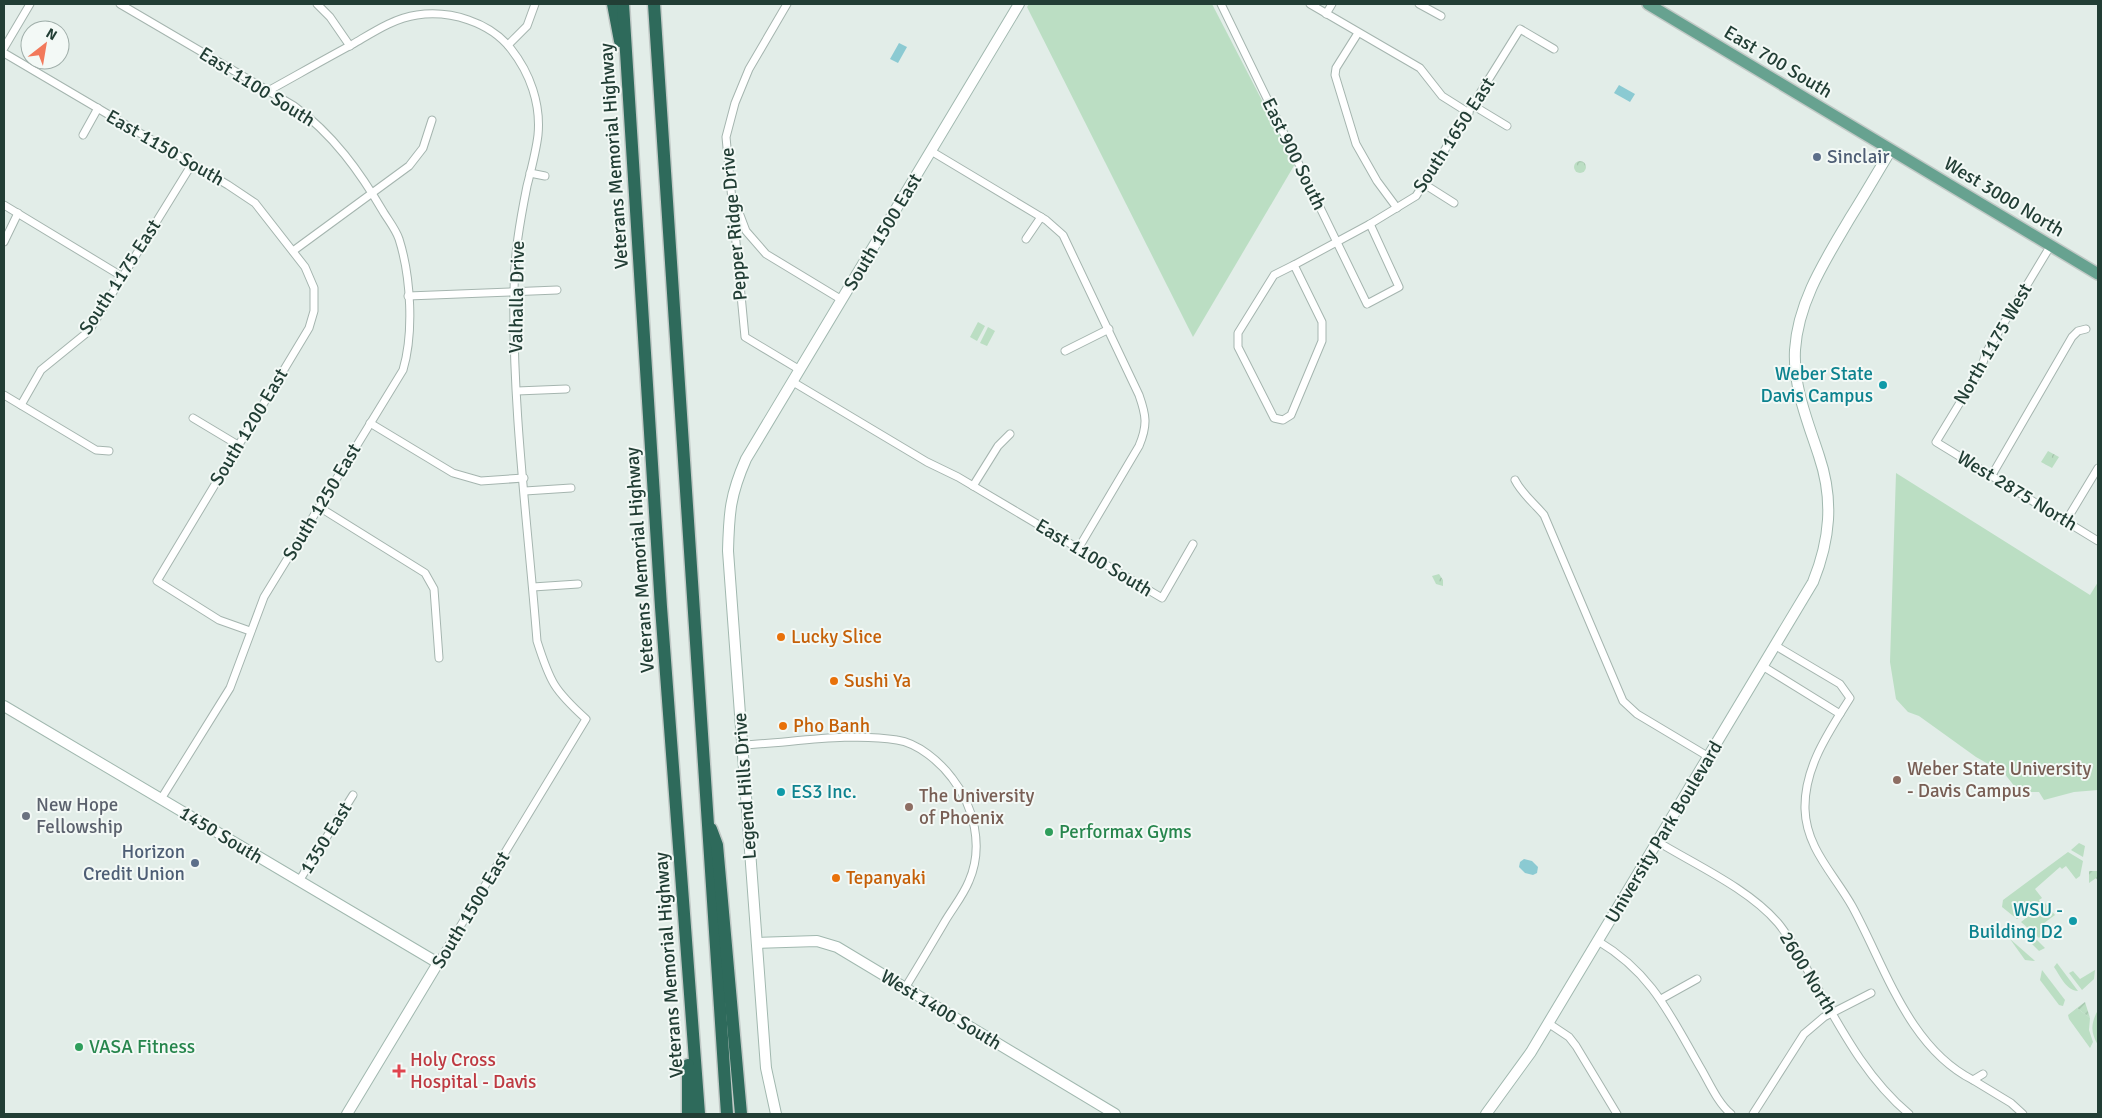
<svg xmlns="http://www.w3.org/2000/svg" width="2102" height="1118" viewBox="0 0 2102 1118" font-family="Signika,sans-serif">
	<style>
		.grass { fill: #bbdec3 }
		.forest { fill: url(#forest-crowns) }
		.garden { fill: url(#garden-furrows) }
		.water { fill: #8bcad2 }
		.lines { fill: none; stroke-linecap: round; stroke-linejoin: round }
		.street-casing { stroke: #a5b5af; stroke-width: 9 }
		.secondary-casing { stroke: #a1b8af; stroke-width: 12 }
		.primary-casing { stroke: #c1c9c6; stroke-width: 14 }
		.highway-casing { stroke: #c1c9c6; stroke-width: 15 }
		.street { stroke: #fff; stroke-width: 7 }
		.secondary { stroke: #fff; stroke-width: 10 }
		.primary { stroke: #67a290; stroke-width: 11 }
		.highway { stroke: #2e6a5b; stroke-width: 12 }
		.service-dot { fill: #5c6f8a; stroke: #f3f9f6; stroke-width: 2 }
		.culture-dot { fill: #0f9aa8; stroke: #f3f9f6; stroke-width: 2 }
		.food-dot { fill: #e8710a; stroke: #f3f9f6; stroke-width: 2 }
		.education-dot { fill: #8d6e63; stroke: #f3f9f6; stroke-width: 2 }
		.worship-dot { fill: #6b7280; stroke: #f3f9f6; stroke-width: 2 }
		.leisure-dot { fill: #2e9e5b; stroke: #f3f9f6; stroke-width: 2 }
		.health-dot { fill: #e0444e; stroke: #f3f9f6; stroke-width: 2 }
		.labels { text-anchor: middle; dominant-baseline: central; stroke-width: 4; stroke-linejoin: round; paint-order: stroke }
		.street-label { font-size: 19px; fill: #223e35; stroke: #f3f9f6 }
		.service-label { font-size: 19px; fill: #4e5e75; stroke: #f3f9f6; text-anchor: start }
		.culture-label { font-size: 19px; fill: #0d838f; stroke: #f3f9f6; text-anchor: end }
		.food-label { font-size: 19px; fill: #c56008; stroke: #f3f9f6; text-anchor: start }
		.education-label { font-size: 19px; fill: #785e54; stroke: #f3f9f6; text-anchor: start }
		.worship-label { font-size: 19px; fill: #5b616d; stroke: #f3f9f6; text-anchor: start }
		.leisure-label { font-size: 19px; fill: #27864d; stroke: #f3f9f6; text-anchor: start }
		.health-label { font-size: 19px; fill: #be3a42; stroke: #f3f9f6; text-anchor: start }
	</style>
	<defs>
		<pattern id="forest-crowns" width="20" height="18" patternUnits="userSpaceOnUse" patternTransform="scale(1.25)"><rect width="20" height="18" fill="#bbdec3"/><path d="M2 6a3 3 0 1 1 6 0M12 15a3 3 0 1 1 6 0" fill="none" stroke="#a0c0a8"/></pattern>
		<pattern id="garden-furrows" width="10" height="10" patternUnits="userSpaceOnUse" patternTransform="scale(1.25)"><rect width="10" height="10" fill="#bbdec3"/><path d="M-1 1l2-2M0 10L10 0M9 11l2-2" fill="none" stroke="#a0c0a8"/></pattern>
	</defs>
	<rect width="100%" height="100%" fill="#e2ede8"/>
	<!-- grass -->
	<g class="grass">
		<path d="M 1029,4 L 1212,4 L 1295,164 L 1193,337 L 1027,7 Z"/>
		<path d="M 978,322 L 985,326 L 977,341 L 970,337 Z"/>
		<path d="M 988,327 L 995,331 L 987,346 L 980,343 Z"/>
		<path d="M 1896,473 L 2090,595 L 2098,582 L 2098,790 L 2074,792 L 2044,800 L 2039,792 L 2019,792 L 2004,773 L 1976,757 L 1919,716 L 1908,712 L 1896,699 L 1890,662 Z"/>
		<path d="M 2079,843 L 2085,846 L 2083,857 L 2071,850 Z"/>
		<path d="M 2068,852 L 2083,861 L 2080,876 L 2076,879 L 2066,866 L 2062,869 L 2060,867 L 2035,889 L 2042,898 L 2039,900 L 2040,902 L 2017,919 L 2002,907 L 2003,900 Z"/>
		<path d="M 2045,903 L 2055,915 L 2040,926 L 2044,933 L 2039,938 L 2021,922 Z"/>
		<path d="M 2030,933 L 2045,948 L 2039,951 L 2026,938 Z"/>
		<path d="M 2010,939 L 2035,961 L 2025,960 Z"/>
		<path d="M 2057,963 L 2078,991 C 2067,991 2060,976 2054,967 Z"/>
		<path d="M 2042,970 L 2065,1000 L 2063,1006 L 2059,1005 L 2040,980 Z"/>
		<path d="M 2095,970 L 2094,979 L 2082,990 L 2069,973 L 2073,971 L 2080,979 Z"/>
		<path d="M 2077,1008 L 2090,1018 L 2089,1030 L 2093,1042 L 2090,1048 L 2069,1019 L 2068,1015 Z"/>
		<path d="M 2098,1010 L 2098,1045 C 2090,1032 2091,1023 2098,1010 Z"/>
	</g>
	<!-- forest -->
	<g class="forest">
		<circle cx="1580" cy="167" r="6"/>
		<path d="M 2048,451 L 2059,457 L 2052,468 L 2041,462 Z"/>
		<path d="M 1439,574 L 1443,580 L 1443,586 L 1436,584 L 1432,576 Z"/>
	</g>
	<!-- garden -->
	<g class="garden">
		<path d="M 2089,871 L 2098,871 L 2098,881 L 2096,878 L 2089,883 Z"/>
		<path d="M 2085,1002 L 2090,1018 L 2077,1008 Z"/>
	</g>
	<!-- water -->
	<g class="water">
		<path d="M 899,43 L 907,47 L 898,63 L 890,59 Z"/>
		<path d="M 1619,85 L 1635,94 L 1630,102 L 1614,93 Z"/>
		<path d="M 1524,859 L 1532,861 L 1538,867 L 1537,873 L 1533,875 L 1525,873 L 1519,867 L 1520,862 Z"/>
	</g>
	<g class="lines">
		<!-- street casing -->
		<g class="street-casing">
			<g id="street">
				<path d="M 120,4 L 294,106 C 333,134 360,172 384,213 C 389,221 396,230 399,239 C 411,277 414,333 403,370 L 264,597 L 230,688 L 161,799"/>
				<path d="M 317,4 L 330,17 L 350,46"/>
				<path d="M 787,4 L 749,69 L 735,103 L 726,137 L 745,337 L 800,370"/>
				<path d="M 1221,4 L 1367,304 L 1399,287 L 1370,224"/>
				<path d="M 1310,4 L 1420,68 L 1442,96 L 1469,113"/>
				<path d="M 1419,4 L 1441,16"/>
				<path d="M 1326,14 L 1332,4"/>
				<path d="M 1358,33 L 1336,68 L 1335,75 L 1356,144 L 1377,181 L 1397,208"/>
				<path d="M 508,45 L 527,26 L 535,4"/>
				<path d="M 4,48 L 30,4"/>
				<path d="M 4,53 L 228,185 L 255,203 L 305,267 L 314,288 L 314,311 L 309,328 L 157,581 L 219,620 L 250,631"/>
				<path d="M 268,91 C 297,75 325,59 353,44 C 372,33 394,18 417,15 C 450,10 490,22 511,49 C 530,73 541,104 538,135 C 536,152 531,170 527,186 C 520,221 514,255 514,291 C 512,408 528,525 537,641 C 550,682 554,690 586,719 L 438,963"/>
				<path d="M 1474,106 L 1507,126"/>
				<path d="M 83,135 L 98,108"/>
				<path d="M 931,151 L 1046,220 L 1063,235 L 1139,395 C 1146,415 1148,425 1139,446 L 1078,549"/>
				<path d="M 530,173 L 545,176"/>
				<path d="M 1424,184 L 1454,203"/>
				<path d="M 735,202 L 746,231 L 766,254 L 842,300"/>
				<path d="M 4,205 L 123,277"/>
				<path d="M 1026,239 L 1041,217"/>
				<path d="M 4,242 L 18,213"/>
				<path d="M 2051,245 L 1987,351 L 1981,368 L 1936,442 L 2098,541"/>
				<path d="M 293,251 L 409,166 L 423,148 L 432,120"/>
				<path d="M 1294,265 L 1370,224 L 1416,196 L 1520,29 L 1554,49"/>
				<path d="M 1294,265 L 1322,322 L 1322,341 L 1291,415 L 1283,420 L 1274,418 L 1238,347 L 1238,333 L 1274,275 Z"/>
				<path d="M 408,296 L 557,290"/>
				<path d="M 1065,351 L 1109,329"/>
				<path d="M 793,382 L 927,462 L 958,477 L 1162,598 L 1193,544"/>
				<path d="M 517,391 L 566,389"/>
				<path d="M 4,395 L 96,450 L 109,451"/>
				<path d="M 21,405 L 41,370 L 89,331 L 192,164"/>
				<path d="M 193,418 L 238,445"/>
				<path d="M 370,423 L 453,473 L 481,481 L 524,478"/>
				<path d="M 1992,475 L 2072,337 L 2078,331 L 2086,329"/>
				<path d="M 1515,480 C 1522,494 1534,503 1544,515 L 1623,701 L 1637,714 L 1709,757"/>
				<path d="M 973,486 L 998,446 L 1010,434"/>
				<path d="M 525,491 L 571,488"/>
				<path d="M 319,507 L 425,573 L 434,589 L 439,658"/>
				<path d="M 2066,521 L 2098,468"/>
				<path d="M 533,587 L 578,584"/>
				<path d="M 1776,646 L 1840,684 L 1850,698 C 1829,732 1804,767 1805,809 C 1806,848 1834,874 1852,906 C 1885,966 1908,1047 1973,1080 L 1983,1074"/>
				<path d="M 1764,667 L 1840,714"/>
				<path d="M 742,745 C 790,743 850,732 897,740 C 918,743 940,762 952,778 C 974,806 984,847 969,881 C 963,896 952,909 944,923 C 931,945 918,967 905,988"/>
				<path d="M 1658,842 C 1696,865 1749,889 1778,923 C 1792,940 1801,959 1812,978 C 1840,1027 1865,1077 1909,1114"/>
				<path d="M 299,881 L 353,795"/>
				<path d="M 1598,941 C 1652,973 1670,1015 1700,1067 C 1709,1082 1717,1102 1731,1114"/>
				<path d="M 1661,999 L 1697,979"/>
				<path d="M 1548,1023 L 1569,1037 L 1576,1046 L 1617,1114"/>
				<path d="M 1973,1080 L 2011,1103 L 2023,1114"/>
				<path d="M 1753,1114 L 1804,1034 L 1824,1017 L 1871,993"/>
			</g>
		</g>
		<!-- secondary casing -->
		<g class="secondary-casing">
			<g id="secondary">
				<path d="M 4,706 L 438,963 L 347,1114"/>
				<path d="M 757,943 L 817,941 L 837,947 L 1115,1114"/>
				<path d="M 776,1114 L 766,1068 L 728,551 C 729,513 730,495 746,459 L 1019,4"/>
				<path d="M 1486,1114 L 1531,1052 L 1813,582 C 1830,540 1834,500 1819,456 C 1808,422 1793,387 1795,350 C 1798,301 1826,259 1850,218 C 1864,196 1877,173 1891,150"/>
			</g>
		</g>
		<!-- primary casing -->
		<g class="primary-casing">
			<path id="primary" d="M 1648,4 L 2098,274"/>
		</g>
		<!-- highway casing -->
		<g class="highway-casing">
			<g id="highway">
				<path d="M 613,4 L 620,41"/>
				<path d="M 623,4 L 661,607 L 699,1114"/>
				<path d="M 654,4 L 727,1114"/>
				<path d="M 711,829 L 717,845 L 741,1114"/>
				<path d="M 688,1065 L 688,1114"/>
			</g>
		</g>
		<!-- street -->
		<use href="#street" class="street"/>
		<!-- secondary -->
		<use href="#secondary" class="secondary"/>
		<!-- primary -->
		<use href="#primary" class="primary"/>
		<!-- highway -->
		<use href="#highway" class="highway"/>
	</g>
	<!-- markers -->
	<g class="service-dot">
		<circle cx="1817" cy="157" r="5"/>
		<circle cx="195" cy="863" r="5"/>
	</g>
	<g class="culture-dot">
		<circle cx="1883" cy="385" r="5"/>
		<circle cx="781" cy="792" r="5"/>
		<circle cx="2073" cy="921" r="5"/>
	</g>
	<g class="food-dot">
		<circle cx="781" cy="637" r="5"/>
		<circle cx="834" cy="681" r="5"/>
		<circle cx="783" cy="726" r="5"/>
		<circle cx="836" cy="878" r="5"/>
	</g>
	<g class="education-dot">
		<circle cx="1897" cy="780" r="5"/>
		<circle cx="909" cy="807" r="5"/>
	</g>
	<circle class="worship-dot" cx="26" cy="816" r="5"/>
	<g class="leisure-dot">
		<circle cx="1049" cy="832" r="5"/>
		<circle cx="79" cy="1047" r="5"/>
	</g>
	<path class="health-dot" d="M396.5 1063.5h5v5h5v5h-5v5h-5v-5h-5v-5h5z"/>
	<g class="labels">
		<!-- street labels -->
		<g class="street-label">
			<text transform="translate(1778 62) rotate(31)">East 700 South</text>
			<text transform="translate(257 87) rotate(32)">East 1100 South</text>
			<text transform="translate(1454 135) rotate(-57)">South 1650 East</text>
			<text transform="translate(165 148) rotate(30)">East 1150 South</text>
			<text transform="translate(1294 154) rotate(64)">East 900 South</text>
			<text transform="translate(614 156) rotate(-94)">Veterans Memorial Highway</text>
			<text transform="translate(2004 197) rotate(31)">West 3000 North</text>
			<text transform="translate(734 224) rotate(-95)">Pepper Ridge Drive</text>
			<text transform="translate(883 232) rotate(-59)">South 1500 East</text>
			<text transform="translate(120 277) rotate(-57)">South 1175 East</text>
			<text transform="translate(517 297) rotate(-89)">Valhalla Drive</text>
			<text transform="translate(1993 344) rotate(-60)">North 1175 West</text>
			<text transform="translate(249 427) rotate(-59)">South 1200 East</text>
			<text transform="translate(2017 491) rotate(31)">West 2875 North</text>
			<text transform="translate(322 502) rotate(-59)">South 1250 East</text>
			<text transform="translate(1094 558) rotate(31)">East 1100 South</text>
			<text transform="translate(640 560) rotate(-94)">Veterans Memorial Highway</text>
			<text transform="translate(745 786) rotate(-94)">Legend Hills Drive</text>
			<text transform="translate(1664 832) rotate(-59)">University Park Boulevard</text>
			<text transform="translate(221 835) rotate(31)">1450 South</text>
			<text transform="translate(326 838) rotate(-58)">1350 East</text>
			<text transform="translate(471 910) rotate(-59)">South 1500 East</text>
			<text transform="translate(669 965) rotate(-94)">Veterans Memorial Highway</text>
			<text transform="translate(1808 973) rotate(59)">2600 North</text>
			<text transform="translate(941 1010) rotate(31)">West 1400 South</text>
		</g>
		<!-- service labels -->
		<g class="service-label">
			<text x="1827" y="157">Sinclair</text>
			<text x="185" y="852" text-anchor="end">Horizon<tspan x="185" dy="22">Credit Union</tspan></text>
		</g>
		<!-- culture labels -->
		<g class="culture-label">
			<text x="1873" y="374">Weber State<tspan x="1873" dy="22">Davis Campus</tspan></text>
			<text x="791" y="792" text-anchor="start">ES3 Inc.</text>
			<text x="2063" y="910">WSU -<tspan x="2063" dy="22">Building D2</tspan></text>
		</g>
		<!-- food labels -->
		<g class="food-label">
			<text x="791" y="637">Lucky Slice</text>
			<text x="844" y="681">Sushi Ya</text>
			<text x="793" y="726">Pho Banh</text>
			<text x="846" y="878">Tepanyaki</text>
		</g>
		<!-- education labels -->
		<g class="education-label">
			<text x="1907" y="769">Weber State University<tspan x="1907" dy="22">- Davis Campus</tspan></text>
			<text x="919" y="796">The University<tspan x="919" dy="22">of Phoenix</tspan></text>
		</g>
		<!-- worship labels -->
		<g class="worship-label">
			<text x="36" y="805">New Hope<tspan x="36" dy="22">Fellowship</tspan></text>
		</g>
		<!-- leisure labels -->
		<g class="leisure-label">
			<text x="1059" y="832">Performax Gyms</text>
			<text x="89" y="1047">VASA Fitness</text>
		</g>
		<!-- health labels -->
		<g class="health-label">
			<text x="410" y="1060">Holy Cross<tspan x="410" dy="22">Hospital - Davis</tspan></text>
		</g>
	</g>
	<!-- border -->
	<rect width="2102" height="1118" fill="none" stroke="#223e35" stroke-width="10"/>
	<!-- north arrow -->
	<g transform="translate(45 45) rotate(31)"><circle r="24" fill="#f3f9f6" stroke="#9faea9"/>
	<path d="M0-4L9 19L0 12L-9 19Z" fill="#f2795b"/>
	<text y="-8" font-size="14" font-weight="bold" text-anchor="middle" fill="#223e35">N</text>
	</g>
</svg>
